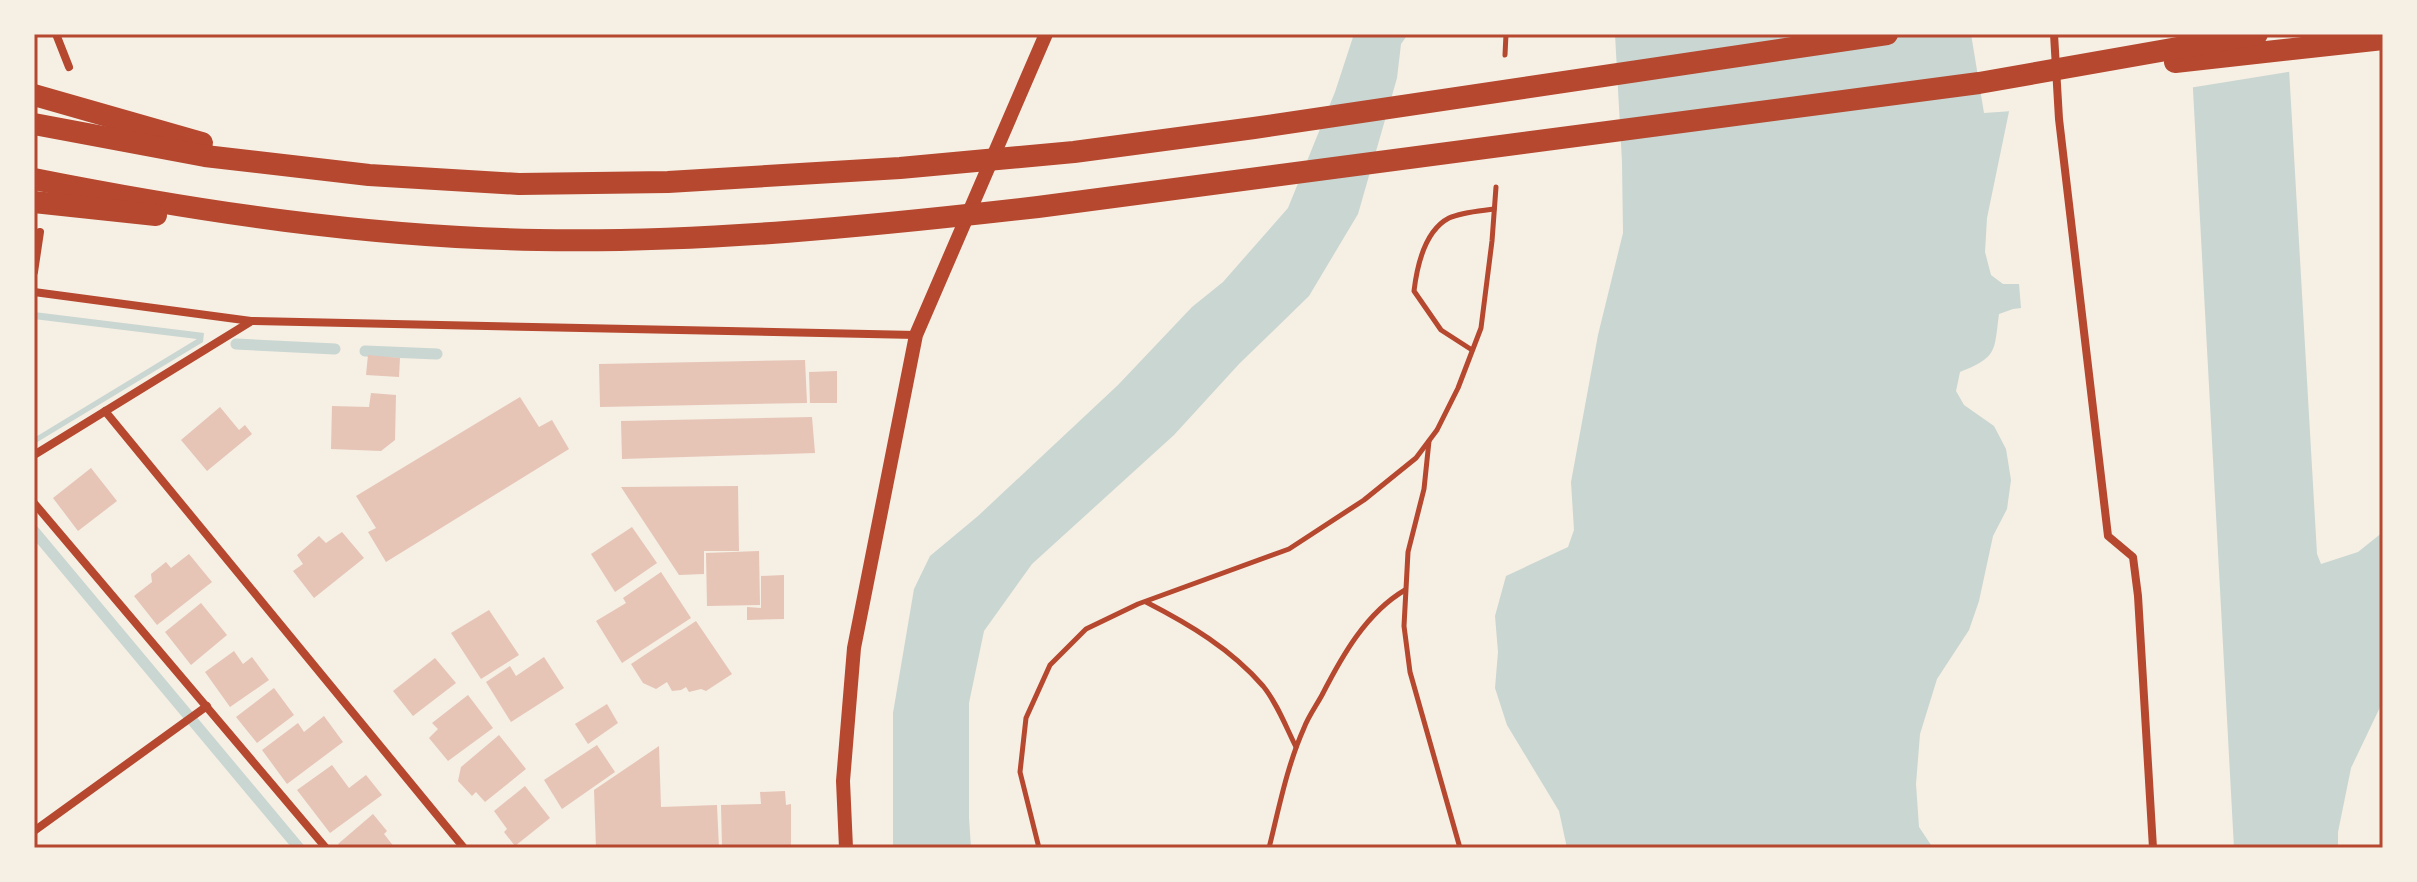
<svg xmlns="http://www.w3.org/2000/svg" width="2417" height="882" viewBox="0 0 2417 882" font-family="Commissioner,sans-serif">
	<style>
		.water { fill: #c9d6d2 }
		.pier { fill: #f6efe4 }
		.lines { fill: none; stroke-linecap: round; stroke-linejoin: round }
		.stream { stroke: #c9d6d2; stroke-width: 11 }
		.building { fill: #e6c5b7 }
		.path { stroke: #b5482f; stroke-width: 5 }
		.minor { stroke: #b5482f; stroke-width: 8 }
		.tertiary { stroke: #b5482f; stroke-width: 14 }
		.trunk { stroke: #b5482f; stroke-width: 22 }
		.neatline { fill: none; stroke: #b5482f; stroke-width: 3 }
	</style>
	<rect width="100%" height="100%" fill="#f6efe4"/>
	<!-- water -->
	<g class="water">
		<path d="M 1354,34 L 1408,34 L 1401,44 L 1397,78 L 1358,214 L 1309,296 L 1239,364 L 1174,435 L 1032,564 L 984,631 L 969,703 L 969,818 L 971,848 L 893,848 L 893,713 L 914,589 L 930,556 L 978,516 L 1118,385 L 1192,307 L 1223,282 L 1288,208 L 1335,92 Z"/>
		<path d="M 1615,34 L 2025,34 L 1987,218 L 1985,252 L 1991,275 L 2003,284 L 2019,284 L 2021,308 L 2013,309 L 1999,314 C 1994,351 1998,357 1960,372 L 1956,391 L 1964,405 L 1994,426 L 2006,449 L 2011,480 L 2007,509 L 1993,536 L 1979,601 L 1969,630 L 1937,679 L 1920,734 L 1916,784 L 1919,827 L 1933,848 L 1567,848 L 1559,811 L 1507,725 L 1495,688 L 1498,652 L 1495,616 L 1506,576 L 1568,547 L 1574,530 L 1571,482 L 1598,335 L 1623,233 L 1622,162 Z"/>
		<path d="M 2190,34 L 2287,34 L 2317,554 L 2321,564 L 2358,552 L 2383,532 L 2383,701 L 2351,768 L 2338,832 L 2338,848 L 2234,848 Z"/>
		<path d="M 34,312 L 204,333 L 203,342 L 34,444 L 34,438 L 197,339 L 34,319 Z"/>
	</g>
	<!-- pier -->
	<g class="pier">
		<path d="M 1971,34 L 2029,34 L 2013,111 L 1984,113 Z"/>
		<path d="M 2186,34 L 2291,34 L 2294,71 L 2189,88 Z"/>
	</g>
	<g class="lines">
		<!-- stream -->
		<g class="stream">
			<path d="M 236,344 L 335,349"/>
			<path d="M 365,351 L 437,354"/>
			<path d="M 34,531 L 299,848"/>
		</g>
	</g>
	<!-- building -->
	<g class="building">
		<path d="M 368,355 L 400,358 L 399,377 L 366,375 Z"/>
		<path d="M 805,360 L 807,403 L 600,407 L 599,364 Z"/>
		<path d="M 837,371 L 837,403 L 810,403 L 809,372 Z"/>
		<path d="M 371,393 L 396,395 L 395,440 L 381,451 L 331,449 L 332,406 L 369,407 Z"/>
		<path d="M 520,397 L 539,427 L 552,420 L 569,449 L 386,562 L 368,532 L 376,528 L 356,496 Z"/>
		<path d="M 220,407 L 239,430 L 245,425 L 252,434 L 207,471 L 181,440 Z"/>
		<path d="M 812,417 L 815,453 L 622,459 L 621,421 Z"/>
		<path d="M 91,468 L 117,501 L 78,531 L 53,498 Z"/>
		<path d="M 738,486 L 739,551 L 704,551 L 704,574 L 679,575 L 621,487 Z"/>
		<path d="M 632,527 L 657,563 L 615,592 L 591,554 Z"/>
		<path d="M 342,532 L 364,558 L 314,598 L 293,571 L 303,564 L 297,555 L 319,536 L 326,543 Z"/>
		<path d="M 759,551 L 760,605 L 707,606 L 706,553 Z"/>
		<path d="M 189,554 L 212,582 L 157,625 L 134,596 L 152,582 L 151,574 L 166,562 L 171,568 Z"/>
		<path d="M 661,572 L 691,618 L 622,663 L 596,621 L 626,603 L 623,598 Z"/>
		<path d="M 784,575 L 784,619 L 747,620 L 747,607 L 761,608 L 761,576 Z"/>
		<path d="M 201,603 L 227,635 L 191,665 L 165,632 Z"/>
		<path d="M 489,610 L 519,655 L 481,679 L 451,633 Z"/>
		<path d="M 696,621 L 732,674 L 706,691 L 701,689 L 689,692 L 686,687 L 681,690 L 672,691 L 667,682 L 656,689 L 643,683 L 631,664 Z"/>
		<path d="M 234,651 L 243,664 L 252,657 L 269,680 L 230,707 L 205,672 Z"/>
		<path d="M 544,657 L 564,688 L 511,722 L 486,682 L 510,666 L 516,676 Z"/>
		<path d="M 435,658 L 456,683 L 413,716 L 393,691 Z"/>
		<path d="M 274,688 L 294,715 L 257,743 L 236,717 Z"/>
		<path d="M 468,695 L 493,728 L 448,761 L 429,738 L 438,729 L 432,723 Z"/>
		<path d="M 607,704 L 618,723 L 588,744 L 575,724 Z"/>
		<path d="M 324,716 L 343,742 L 287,784 L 262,750 L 298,723 L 304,732 Z"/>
		<path d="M 499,735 L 526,769 L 485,802 L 476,792 L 472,796 L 458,781 L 461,767 Z"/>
		<path d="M 597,745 L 615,772 L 562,809 L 544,780 Z"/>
		<path d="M 659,746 L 661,807 L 717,805 L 719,848 L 596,848 L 594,790 Z"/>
		<path d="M 332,765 L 349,788 L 366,775 L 382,795 L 330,833 L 297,790 Z"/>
		<path d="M 525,786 L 550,818 L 515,846 L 504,832 L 507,829 L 494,811 Z"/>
		<path d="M 785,791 L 786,805 L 791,804 L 791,848 L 722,848 L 721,805 L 761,804 L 760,792 Z"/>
		<path d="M 373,814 L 387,831 L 384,834 L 395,848 L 342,848 L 338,844 Z"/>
	</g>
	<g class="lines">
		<!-- path -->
		<g class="path">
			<path d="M 1505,55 L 1506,34"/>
			<path d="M 1472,350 L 1441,330 L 1414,291 C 1417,266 1424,231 1449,218 C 1462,212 1480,211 1494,209"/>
			<path d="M 1429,441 L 1424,489 L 1408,552 L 1404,626 L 1410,672 L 1460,848"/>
			<path d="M 1146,602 C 1189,624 1231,649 1263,686 C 1277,703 1286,727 1296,747"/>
			<path d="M 1039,848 L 1020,772 L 1026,718 L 1050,665 L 1086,629 L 1138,604 L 1289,549 L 1364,500 L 1416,458 L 1437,430 L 1458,388 L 1481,328 L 1492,241 L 1496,187"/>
			<path d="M 1269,848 C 1279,808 1287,766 1304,728 C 1308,717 1316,706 1322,695 C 1342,656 1366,613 1405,590"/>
		</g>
		<!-- minor -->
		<g class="minor">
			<path d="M 56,34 L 69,67"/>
			<path d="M 2054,34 L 2059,119 L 2108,536 L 2133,557 L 2138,596 L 2153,848"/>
			<path d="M 34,272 L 40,232"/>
			<path d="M 34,292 L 251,321 L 916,335"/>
			<path d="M 105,411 L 464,848"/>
			<path d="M 34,455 L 250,322"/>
			<path d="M 34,503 L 326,848"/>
			<path d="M 34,831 L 207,706"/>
		</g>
		<!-- tertiary -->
		<path class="tertiary" d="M 846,848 L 843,781 L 854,648 L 916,335 L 1046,34"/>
		<!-- trunk -->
		<g class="trunk">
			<path d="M 2175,62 L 2383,39"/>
			<path d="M 34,95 L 202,143"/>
			<path d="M 34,124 L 205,156 L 369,175 L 519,184 L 668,182 L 900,168 L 1074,152 L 1254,128 L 1887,34"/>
			<path d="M 34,179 C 200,212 368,237 538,240 C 705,243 872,226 1038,207 L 1979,83 L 2257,34"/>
			<path d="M 34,202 L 156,215"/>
		</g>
	</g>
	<!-- border -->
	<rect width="2417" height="882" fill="none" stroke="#f6efe4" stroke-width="72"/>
	<rect x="36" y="36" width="2345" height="810" class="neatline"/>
</svg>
